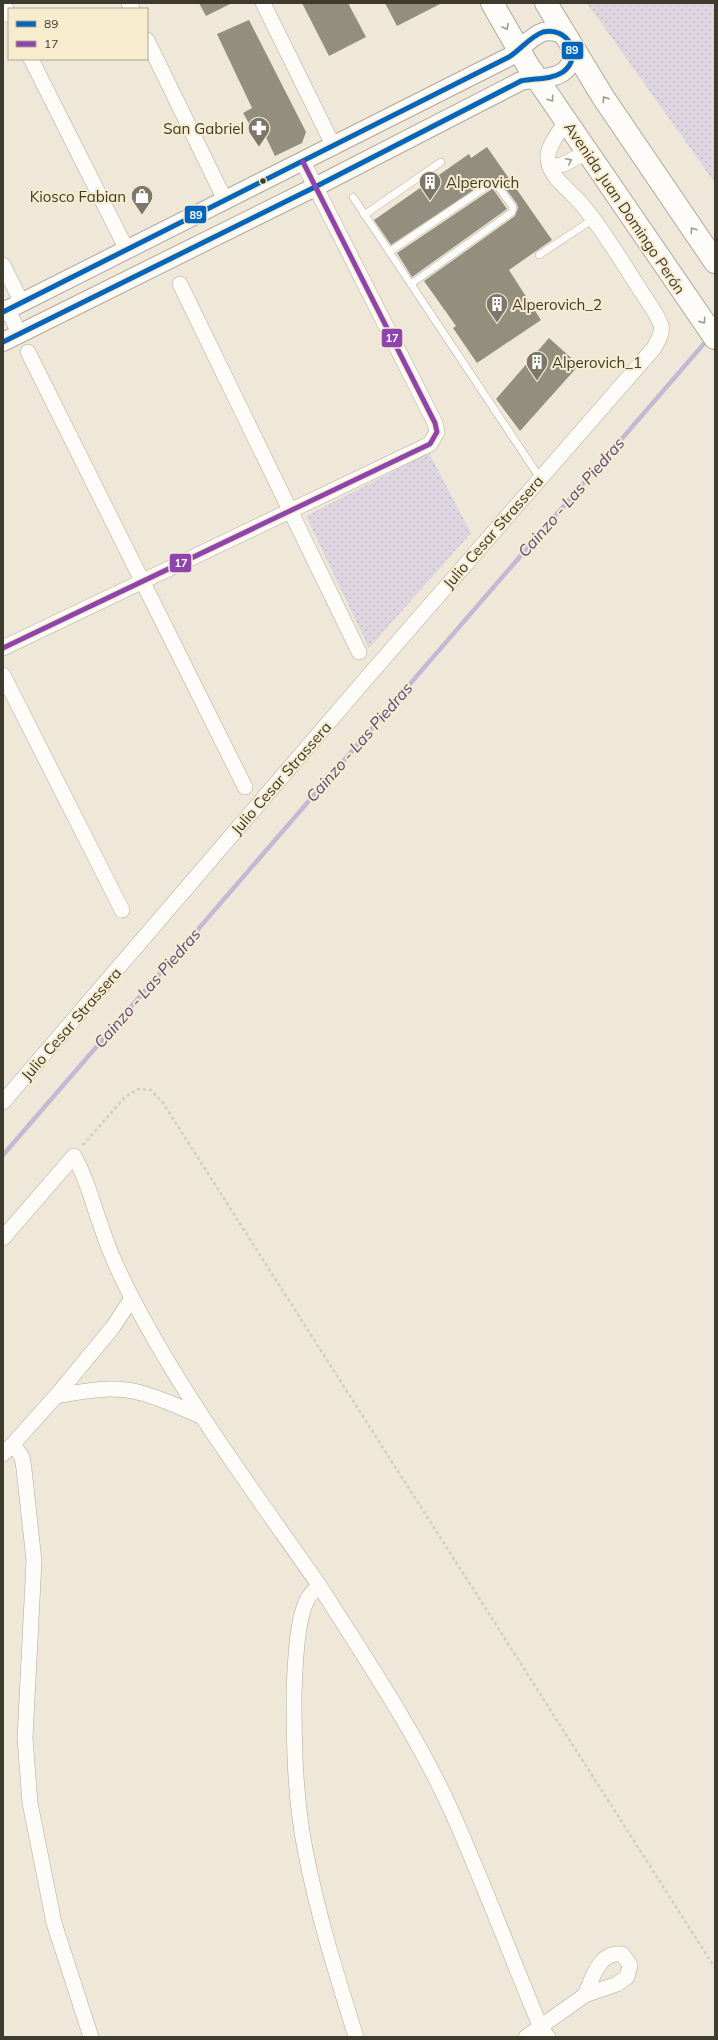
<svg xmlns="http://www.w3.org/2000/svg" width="718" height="2040" viewBox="0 0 718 2040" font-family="Mulish,sans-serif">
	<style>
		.grass { fill: url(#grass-dots) }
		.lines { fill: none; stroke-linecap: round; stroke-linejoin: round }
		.stream { stroke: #c3b9d4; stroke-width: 4.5 }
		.building { fill: #948e7e }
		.service-casing { stroke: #aea99d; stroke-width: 8 }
		.minor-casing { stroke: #aea99d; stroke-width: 16 }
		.tertiary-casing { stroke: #aea99d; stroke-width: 20 }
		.primary-casing { stroke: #aea99d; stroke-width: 24 }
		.path { stroke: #cfcdc7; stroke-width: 2.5; stroke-dasharray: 3 3; stroke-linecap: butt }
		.service { stroke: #fdfcf9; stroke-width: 7 }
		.minor { stroke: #fdfcf9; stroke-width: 15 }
		.tertiary { stroke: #fdfcf9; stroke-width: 18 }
		.primary { stroke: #fdfcf9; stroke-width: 22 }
		.bus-1-casing { stroke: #f8eccf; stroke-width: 8 }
		.bus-2-casing { stroke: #f8eccf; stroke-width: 8 }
		.bus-1 { stroke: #0065bd; stroke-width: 5 }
		.bus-2 { stroke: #8e44ad; stroke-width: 5 }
		.oneway { stroke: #9e9b94 }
		.bus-dot { fill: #3e3a2e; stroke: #f8eccf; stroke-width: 1.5 }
		.labels { text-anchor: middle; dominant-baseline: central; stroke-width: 4; stroke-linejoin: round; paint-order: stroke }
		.poi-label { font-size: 15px; fill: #3e3a2e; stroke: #f8eccf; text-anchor: start }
		.street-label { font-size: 15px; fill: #3e3a2e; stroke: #f8eccf }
		.water-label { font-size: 16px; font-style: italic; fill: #594983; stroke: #f8eccf }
		.line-badge { stroke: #f8eccf; stroke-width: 1.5 }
		.badge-label { font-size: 11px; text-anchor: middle; font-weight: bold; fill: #fff }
	</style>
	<defs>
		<pattern id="grass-dots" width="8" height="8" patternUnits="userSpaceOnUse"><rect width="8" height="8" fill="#ddd6e1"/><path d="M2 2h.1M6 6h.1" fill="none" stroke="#bfb8c1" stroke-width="1.8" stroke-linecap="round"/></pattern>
	</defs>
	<rect width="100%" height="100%" fill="#efe8d8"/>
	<!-- grass -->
	<g class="grass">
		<path d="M 587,3 L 715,3 L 715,183 Z"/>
		<path d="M 429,453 L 471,533 L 369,648 L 306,516 Z"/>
	</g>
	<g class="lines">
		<!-- stream -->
		<path class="stream" d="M 3,1155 L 708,339"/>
	</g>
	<!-- building -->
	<g class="building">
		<path d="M 199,3 L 232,3 L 206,16 Z"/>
		<path d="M 302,3 L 348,3 L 366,37 L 329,56 Z"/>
		<path d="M 385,3 L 442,3 L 397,26 Z"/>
		<path d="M 249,20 L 306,132 L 302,143 L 275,156 L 259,123 L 251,127 L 243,113 L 252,108 L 217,34 Z"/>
		<path d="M 487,147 L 552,240 L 509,270 L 541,320 L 477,363 L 453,328 L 456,326 L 424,281 L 515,216 L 518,208 L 517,204 L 500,181 L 490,179 L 391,245 L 374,220 L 469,154 L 471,158 Z"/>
		<path d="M 492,189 L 493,189 L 507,209 L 412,277 L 397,253 Z"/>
		<path d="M 549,338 L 579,365 L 520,431 L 496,399 Z"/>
	</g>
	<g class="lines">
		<!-- service casing -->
		<g class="service-casing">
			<g id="service">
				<path d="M 353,197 L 540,478"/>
				<path d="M 364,215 L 441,162"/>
				<path d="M 389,252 L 490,184 L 496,184 L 513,207 L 512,212 L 411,284"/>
				<path d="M 539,255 L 592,220"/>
			</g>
		</g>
		<!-- minor casing -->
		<g class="minor-casing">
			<g id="minor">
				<path d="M 3,3 L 9,15"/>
				<path d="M 129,3 L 132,9"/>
				<path d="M 263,3 L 334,147"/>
				<path d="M 147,40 L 225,200"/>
				<path d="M 31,59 L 127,250"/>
				<path d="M 550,168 L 564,164 L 587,152"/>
				<path d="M 3,265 L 22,303"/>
				<path d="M 180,284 L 359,652"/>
				<path d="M 8,310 L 19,333"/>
				<path d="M 28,352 L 245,787"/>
				<path d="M 3,648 L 430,444 L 437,432 L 435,423 L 303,162"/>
				<path d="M 3,675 L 122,910"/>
				<path d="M 3,1102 L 371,673 L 654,348 C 658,341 663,333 661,325 C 657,313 647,301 641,291 C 621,261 602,227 578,200 C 567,188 550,177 548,159 C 546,148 560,131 566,121"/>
				<path d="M 3,1238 L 74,1156 C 87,1178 92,1202 101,1226 C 109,1251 120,1275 132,1298 C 185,1400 254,1492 319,1585 C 316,1589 312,1592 309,1597 C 296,1616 295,1670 294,1694 C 294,1748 295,1801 306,1854 C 318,1916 337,1976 356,2037"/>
				<path d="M 56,1396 C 84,1391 113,1385 141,1393 C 161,1398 181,1408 201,1416"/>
				<path d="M 3,1454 L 13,1444"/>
				<path d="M 319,1585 C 365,1658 415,1731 451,1810 C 480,1875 506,1943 533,2009 L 541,2028 L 548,2037"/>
				<path d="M 91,2037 L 54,1923 L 30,1803 L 25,1738 L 34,1561 L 24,1469 L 22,1457 L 13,1444 L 56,1396 L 113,1327 L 132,1298"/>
				<path d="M 526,2037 L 585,1995 L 617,1984 L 627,1977 L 630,1965 L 622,1954 C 599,1951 593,1977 585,1995"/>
			</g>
		</g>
		<!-- tertiary casing -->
		<g class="tertiary-casing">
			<path id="tertiary" d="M 3,312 L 509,57 C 520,50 531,36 543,32 C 568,26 584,56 563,72 C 551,80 535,78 521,81 L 315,187 L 3,342"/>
		</g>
		<!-- primary casing -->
		<g class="primary-casing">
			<g id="primary">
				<path d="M 492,3 L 527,64 L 715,338"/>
				<path d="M 546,3 L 603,97 L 715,262"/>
			</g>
		</g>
		<!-- path -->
		<path class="path" d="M 83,1145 L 124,1098 L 138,1089 L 151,1090 L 163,1103 L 715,1968"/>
		<!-- service -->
		<use href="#service" class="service"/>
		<!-- minor -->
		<use href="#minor" class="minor"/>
		<!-- tertiary -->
		<use href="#tertiary" class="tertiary"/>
		<!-- primary -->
		<use href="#primary" class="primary"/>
		<!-- bus-1 casing -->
		<g class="bus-1-casing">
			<path id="bus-1" d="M 3,312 L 509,57 C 520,50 531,36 543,32 C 568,26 584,56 563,72 C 551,80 535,78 521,81 L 315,187 L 3,342"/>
		</g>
		<!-- bus-2 casing -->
		<g class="bus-2-casing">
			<path id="bus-2" d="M 3,648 L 430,444 L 437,432 L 435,423 L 303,162"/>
		</g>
		<!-- bus-1 -->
		<use href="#bus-1" class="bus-1"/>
		<!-- bus-2 -->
		<use href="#bus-2" class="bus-2"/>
	</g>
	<!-- one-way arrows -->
	<defs><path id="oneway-chevron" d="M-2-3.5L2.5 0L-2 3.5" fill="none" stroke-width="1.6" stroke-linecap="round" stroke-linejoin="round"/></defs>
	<g class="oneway">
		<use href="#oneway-chevron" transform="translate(506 27) rotate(61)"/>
		<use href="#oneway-chevron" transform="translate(551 99) rotate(56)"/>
		<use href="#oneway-chevron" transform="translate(605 99) rotate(-123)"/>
		<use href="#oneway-chevron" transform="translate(569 161) rotate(-26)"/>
		<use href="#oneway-chevron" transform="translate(693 230) rotate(-124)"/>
		<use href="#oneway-chevron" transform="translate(703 321) rotate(55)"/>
	</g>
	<!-- icons -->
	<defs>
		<g id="pharmacy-pin" transform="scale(1.15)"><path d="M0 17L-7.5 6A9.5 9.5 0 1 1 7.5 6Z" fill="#7c776a" stroke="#f8eccf"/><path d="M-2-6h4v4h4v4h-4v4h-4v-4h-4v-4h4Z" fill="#fff"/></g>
		<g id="building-pin" transform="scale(1.15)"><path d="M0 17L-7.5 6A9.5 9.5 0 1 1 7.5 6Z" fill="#7c776a" stroke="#f8eccf"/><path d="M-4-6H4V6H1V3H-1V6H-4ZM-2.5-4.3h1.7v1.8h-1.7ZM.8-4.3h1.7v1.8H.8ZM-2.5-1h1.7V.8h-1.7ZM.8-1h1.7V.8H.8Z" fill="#fff"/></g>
		<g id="shop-pin" transform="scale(1.15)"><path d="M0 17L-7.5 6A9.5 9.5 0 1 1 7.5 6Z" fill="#7c776a" stroke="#f8eccf"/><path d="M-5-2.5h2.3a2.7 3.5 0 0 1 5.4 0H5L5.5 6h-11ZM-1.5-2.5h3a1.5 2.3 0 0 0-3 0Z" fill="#fff"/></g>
	</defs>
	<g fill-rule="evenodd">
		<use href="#pharmacy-pin" x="259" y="128"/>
		<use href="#building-pin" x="430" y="182"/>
		<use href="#shop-pin" x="142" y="196"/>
		<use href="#building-pin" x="497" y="304"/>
		<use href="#building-pin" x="537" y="362"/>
	</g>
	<!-- markers -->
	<circle class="bus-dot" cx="263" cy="181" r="3.5"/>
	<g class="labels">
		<!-- poi labels -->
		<g class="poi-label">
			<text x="244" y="128" text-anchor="end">San Gabriel</text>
			<text x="446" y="182">Alperovich</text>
			<text x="126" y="196" text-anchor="end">Kiosco Fabian</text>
			<text x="512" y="304">Alperovich_2</text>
			<text x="552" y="362">Alperovich_1</text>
		</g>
		<!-- street labels -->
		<g class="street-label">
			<text transform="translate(625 208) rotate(56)">Avenida Juan Domingo Perón</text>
			<text transform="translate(493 532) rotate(-49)">Julio Cesar Strassera</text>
			<text transform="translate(281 778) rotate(-49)">Julio Cesar Strassera</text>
			<text transform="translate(71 1024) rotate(-49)">Julio Cesar Strassera</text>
		</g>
		<!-- water labels -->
		<g class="water-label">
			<text transform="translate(571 497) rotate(-49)">Cainzo - Las Piedras</text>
			<text transform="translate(359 742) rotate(-49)">Cainzo - Las Piedras</text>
			<text transform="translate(147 988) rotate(-49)">Cainzo - Las Piedras</text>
		</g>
	</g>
	<g class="line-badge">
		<rect x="561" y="41" width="23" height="19" rx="4" fill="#0065bd"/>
		<rect x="184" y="205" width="23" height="19" rx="4" fill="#0065bd"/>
		<rect x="381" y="328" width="22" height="20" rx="4" fill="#8e44ad"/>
		<rect x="169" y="553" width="23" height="20" rx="4" fill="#8e44ad"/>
	</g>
	<g class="badge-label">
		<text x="572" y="54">89</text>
		<text x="196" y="219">89</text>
		<text x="392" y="342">17</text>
		<text x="181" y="567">17</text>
	</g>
	<!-- border -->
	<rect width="718" height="2040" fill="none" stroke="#3e3a2e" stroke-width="8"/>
	<!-- legend -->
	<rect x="8" y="8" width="140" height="52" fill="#f8eccf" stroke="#aea58f"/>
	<rect x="16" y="21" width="20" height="6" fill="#0065bd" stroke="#aea58f"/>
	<text x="44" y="28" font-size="12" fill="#3e3a2e">89</text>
	<rect x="16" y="41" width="20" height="6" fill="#8e44ad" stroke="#aea58f"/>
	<text x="44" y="48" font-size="12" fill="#3e3a2e">17</text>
</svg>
